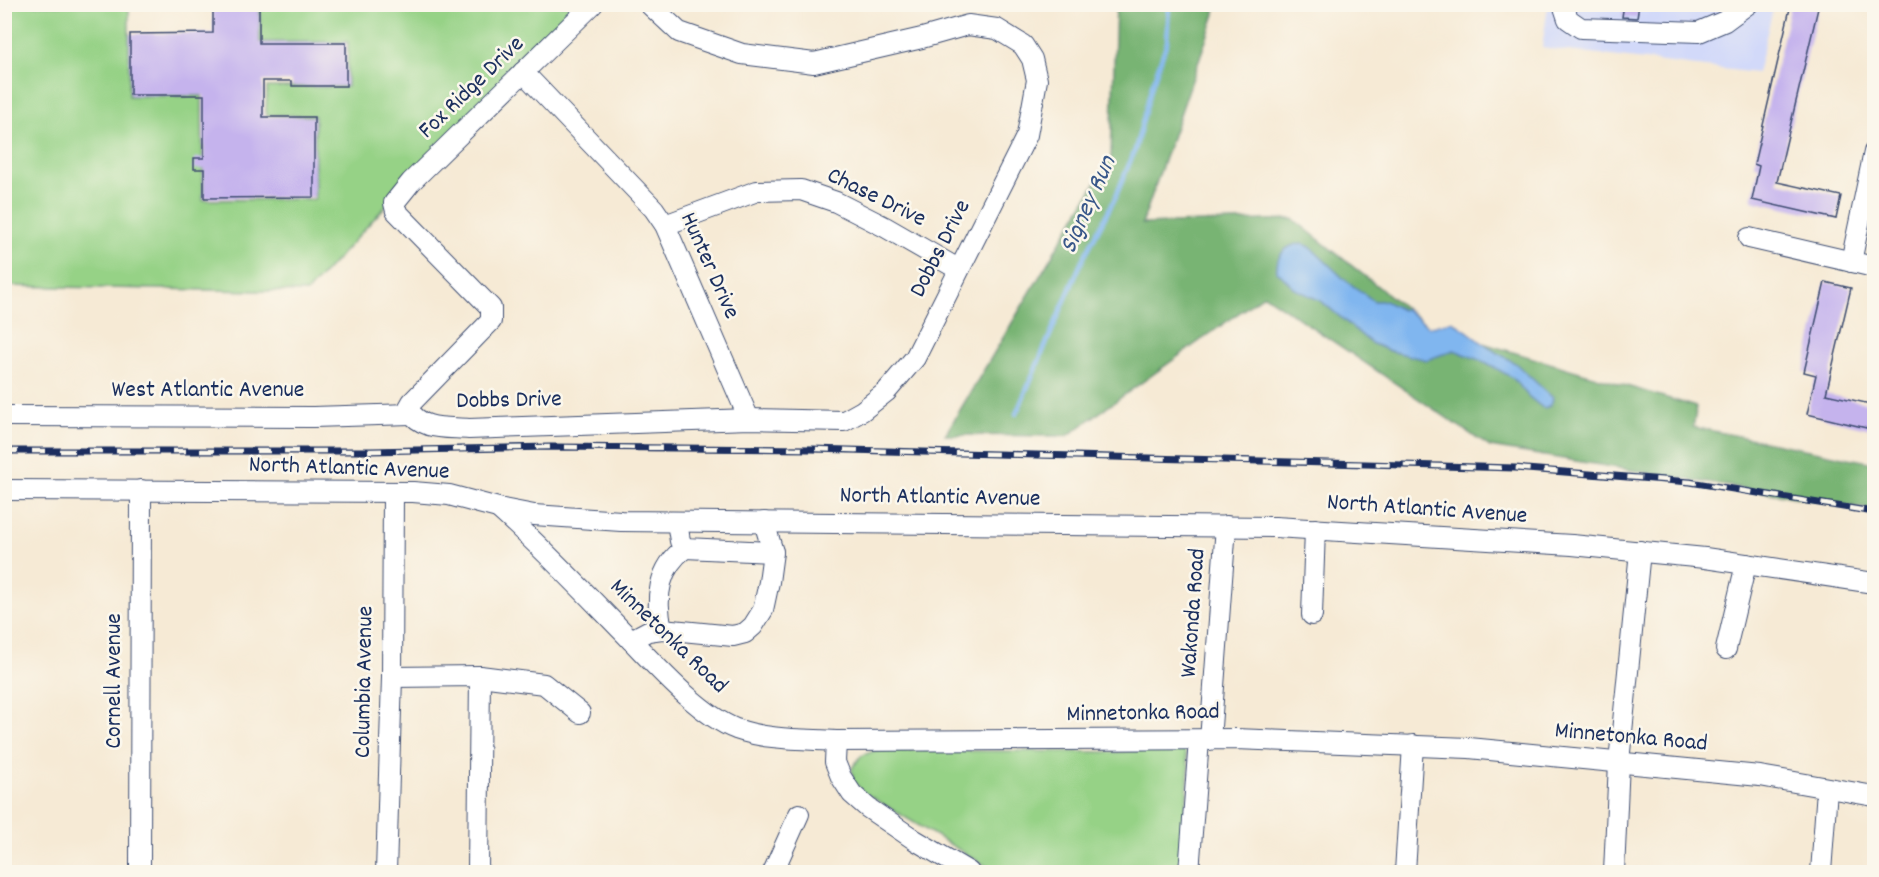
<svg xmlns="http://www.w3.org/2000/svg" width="1879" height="877" viewBox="0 0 1879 877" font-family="Dekko,sans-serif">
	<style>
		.built { fill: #d2d9f9 }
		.green { fill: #96d286; stroke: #588072; stroke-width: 1.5 }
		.forest { fill: #78b473; stroke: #4a7268; stroke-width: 1.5 }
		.water { fill: #80b6ef; stroke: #4e72a6; stroke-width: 1.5 }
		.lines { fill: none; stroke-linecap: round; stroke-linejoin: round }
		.stream { stroke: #80b6ef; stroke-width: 4.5 }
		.building { fill: #c5b3ed }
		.minor-casing { stroke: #3c4b70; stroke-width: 22 }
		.minor { stroke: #fff; stroke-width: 20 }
		.rail-casing { stroke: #1b2f5e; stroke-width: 7 }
		.rail { stroke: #fbf7ec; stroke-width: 4.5; stroke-dasharray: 14; stroke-linecap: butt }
		.labels { text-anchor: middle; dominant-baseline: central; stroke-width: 5; stroke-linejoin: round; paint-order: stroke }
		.street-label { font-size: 24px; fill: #1b2f5e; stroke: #fbf7ec }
		.water-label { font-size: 26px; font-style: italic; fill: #39588a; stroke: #fbf7ec }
	</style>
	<rect width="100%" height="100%" fill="#fbf7ec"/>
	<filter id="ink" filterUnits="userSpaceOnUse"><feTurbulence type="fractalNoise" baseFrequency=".0167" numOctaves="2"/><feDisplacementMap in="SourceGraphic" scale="12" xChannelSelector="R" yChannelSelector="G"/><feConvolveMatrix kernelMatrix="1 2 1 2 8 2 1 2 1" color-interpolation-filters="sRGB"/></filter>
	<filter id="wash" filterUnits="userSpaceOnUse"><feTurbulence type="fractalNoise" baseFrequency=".008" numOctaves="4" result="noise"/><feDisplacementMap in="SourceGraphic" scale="24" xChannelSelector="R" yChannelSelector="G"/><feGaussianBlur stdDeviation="1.35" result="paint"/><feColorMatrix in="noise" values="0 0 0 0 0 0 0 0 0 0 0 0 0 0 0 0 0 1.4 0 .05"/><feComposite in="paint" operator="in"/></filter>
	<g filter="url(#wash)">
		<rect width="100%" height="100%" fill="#f6ead5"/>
		<!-- built -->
		<path class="built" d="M 1548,5 L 1774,5 L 1757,73 L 1542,48 Z"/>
		<!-- green -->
		<g class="green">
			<path d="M 5,5 L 129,5 L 129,96 L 202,96 L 203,200 L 315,199 L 315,116 L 266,115 L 267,87 L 347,87 L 348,42 L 260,42 L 260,5 L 581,5 L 478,105 L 307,292 L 5,286 Z"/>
			<path d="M 1184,748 L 1189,767 L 1182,872 L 996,872 L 863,792 L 853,781 L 852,768 L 861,756 L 876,750 L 1117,752 Z"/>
		</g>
		<!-- forest -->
		<path class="forest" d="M 1116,5 L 1215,5 L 1215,14 L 1142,224 L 1293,219 L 1429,327 L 1697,407 L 1693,427 L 1874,463 L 1874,510 L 1490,447 L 1264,295 L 1067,436 L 945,435 L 1111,157 Z"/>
		<!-- water -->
		<path class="water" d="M 1301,243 L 1310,247 L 1345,280 L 1374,301 L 1385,301 L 1402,310 L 1405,309 L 1429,327 L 1452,321 L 1467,331 L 1489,348 L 1515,363 L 1553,398 C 1552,404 1550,407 1543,408 L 1528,396 L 1513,378 L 1487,363 L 1454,350 L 1427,360 L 1390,351 L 1371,343 L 1321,301 L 1295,289 L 1277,271 C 1276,254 1286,246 1301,243 Z"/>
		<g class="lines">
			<!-- stream -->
			<path class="stream" d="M 1016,414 L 1082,261 L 1115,198 L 1135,150 L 1152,85 L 1167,42 L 1169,4"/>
		</g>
		<g id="blocks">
			<!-- building -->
			<g class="building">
				<path d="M 213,4 L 259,4 L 259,43 L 346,43 L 346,86 L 292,86 L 292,81 L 263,81 L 263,117 L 314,117 L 314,197 L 204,198 L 204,169 L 194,169 L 194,158 L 204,158 L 204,95 L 130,95 L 130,34 L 213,33 Z"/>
				<path d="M 1624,4 L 1639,4 L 1637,18 L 1622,17 Z"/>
				<path d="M 1791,4 L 1819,4 L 1777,182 L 1841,196 L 1836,219 L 1752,200 L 1759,166 L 1754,164 Z"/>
				<path d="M 1825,282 L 1851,288 L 1826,394 L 1875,405 L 1875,430 L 1807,414 L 1816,375 L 1804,372 Z"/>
			</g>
		</g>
	</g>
	<g filter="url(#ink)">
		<use href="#blocks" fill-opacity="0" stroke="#3c4b70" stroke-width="1.5"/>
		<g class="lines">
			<!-- minor casing -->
			<g class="minor-casing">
				<g id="minor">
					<path d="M 593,4 L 411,182 L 394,203 L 396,211 L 491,308 L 491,321 L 412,402 L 408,409 C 422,431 445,427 469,429 L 749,419 L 844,421 L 862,411 L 886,392 L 915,358 L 1027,135 L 1037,80 L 1032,59 L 1023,45 L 997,29 L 968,25 L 922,38 L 814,63 L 742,54 L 679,32 L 649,4"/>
					<path d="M 1563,4 L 1568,19 L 1581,28 L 1699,32 L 1725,21 L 1748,4"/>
					<path d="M 523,72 L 654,209 L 665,225 L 749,419"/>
					<path d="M 665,225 L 757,191 L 801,190 L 836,202 L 885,227 L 958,269"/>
					<path d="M 1749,238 L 1874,267"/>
					<path d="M 1851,262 L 1874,152"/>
					<path d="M 4,416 L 313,417 L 411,414"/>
					<path d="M 4,490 L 413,492 L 449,495 L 498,508 L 534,515 L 621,521 L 1275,527 L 1572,545 L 1705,558 L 1874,583"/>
					<path d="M 498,508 C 544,549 587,595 631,640 C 657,667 701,716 736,729 C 768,740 802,739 836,741 L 1236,739 L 1469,748 L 1760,776 L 1874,796"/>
					<path d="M 677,522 L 680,541 L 685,548 L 773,552"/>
					<path d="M 1312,615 L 1315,529"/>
					<path d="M 662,629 C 655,599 658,568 685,548"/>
					<path d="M 631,640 L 648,631 L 662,629 L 733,636 L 745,633 L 753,626 L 763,610 L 769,582 L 773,552 L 764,522"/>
					<path d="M 1726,649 L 1746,564"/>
					<path d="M 480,676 L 544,684 L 580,713"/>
					<path d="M 392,677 L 480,676 L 478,872"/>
					<path d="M 1210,740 L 1226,526"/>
					<path d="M 836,741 L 835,762 L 841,777 L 852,794 L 868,808 L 915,840 L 969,872"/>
					<path d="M 140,872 L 141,490"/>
					<path d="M 386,872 L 392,677 L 393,492"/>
					<path d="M 773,872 L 799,814"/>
					<path d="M 1189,872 L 1199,740"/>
					<path d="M 1405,872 L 1413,745"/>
					<path d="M 1614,872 L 1619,762 L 1640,551"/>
					<path d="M 1821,872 L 1827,789"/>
				</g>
			</g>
			<!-- minor -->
			<use href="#minor" class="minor"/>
			<!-- rail casing -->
			<g class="rail-casing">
				<path id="rail" d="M 4,451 L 371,451 L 550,447 L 812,449 L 1515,468 L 1690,482 L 1874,512"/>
			</g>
			<!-- rail -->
			<use href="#rail" class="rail"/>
		</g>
	</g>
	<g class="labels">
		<!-- street labels -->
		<g class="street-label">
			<text transform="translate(472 88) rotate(-44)">Fox Ridge Drive</text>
			<text transform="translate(876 198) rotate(26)">Chase Drive</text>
			<text transform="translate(941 249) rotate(-63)">Dobbs Drive</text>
			<text transform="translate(709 266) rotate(66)">Hunter Drive</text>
			<text x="208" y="391">West Atlantic Avenue</text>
			<text transform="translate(509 401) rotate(-1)">Dobbs Drive</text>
			<text transform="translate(349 469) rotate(2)">North Atlantic Avenue</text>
			<text transform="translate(940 498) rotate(1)">North Atlantic Avenue</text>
			<text transform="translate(1427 510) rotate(4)">North Atlantic Avenue</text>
			<text transform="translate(1194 613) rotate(-86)">Wakonda Road</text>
			<text transform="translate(668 637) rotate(44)">Minnetonka Road</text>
			<text transform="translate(115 681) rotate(-90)">Cornell Avenue</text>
			<text transform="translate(365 682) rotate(-89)">Columbia Avenue</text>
			<text transform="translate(1143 714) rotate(-1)">Minnetonka Road</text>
			<text transform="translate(1631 738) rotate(5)">Minnetonka Road</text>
		</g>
		<!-- water labels -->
		<g class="water-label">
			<text transform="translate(1089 205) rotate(-66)">Signey Run</text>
		</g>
	</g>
	<!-- margin -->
	<rect width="1879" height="877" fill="none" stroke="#fbf7ec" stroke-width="24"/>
</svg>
